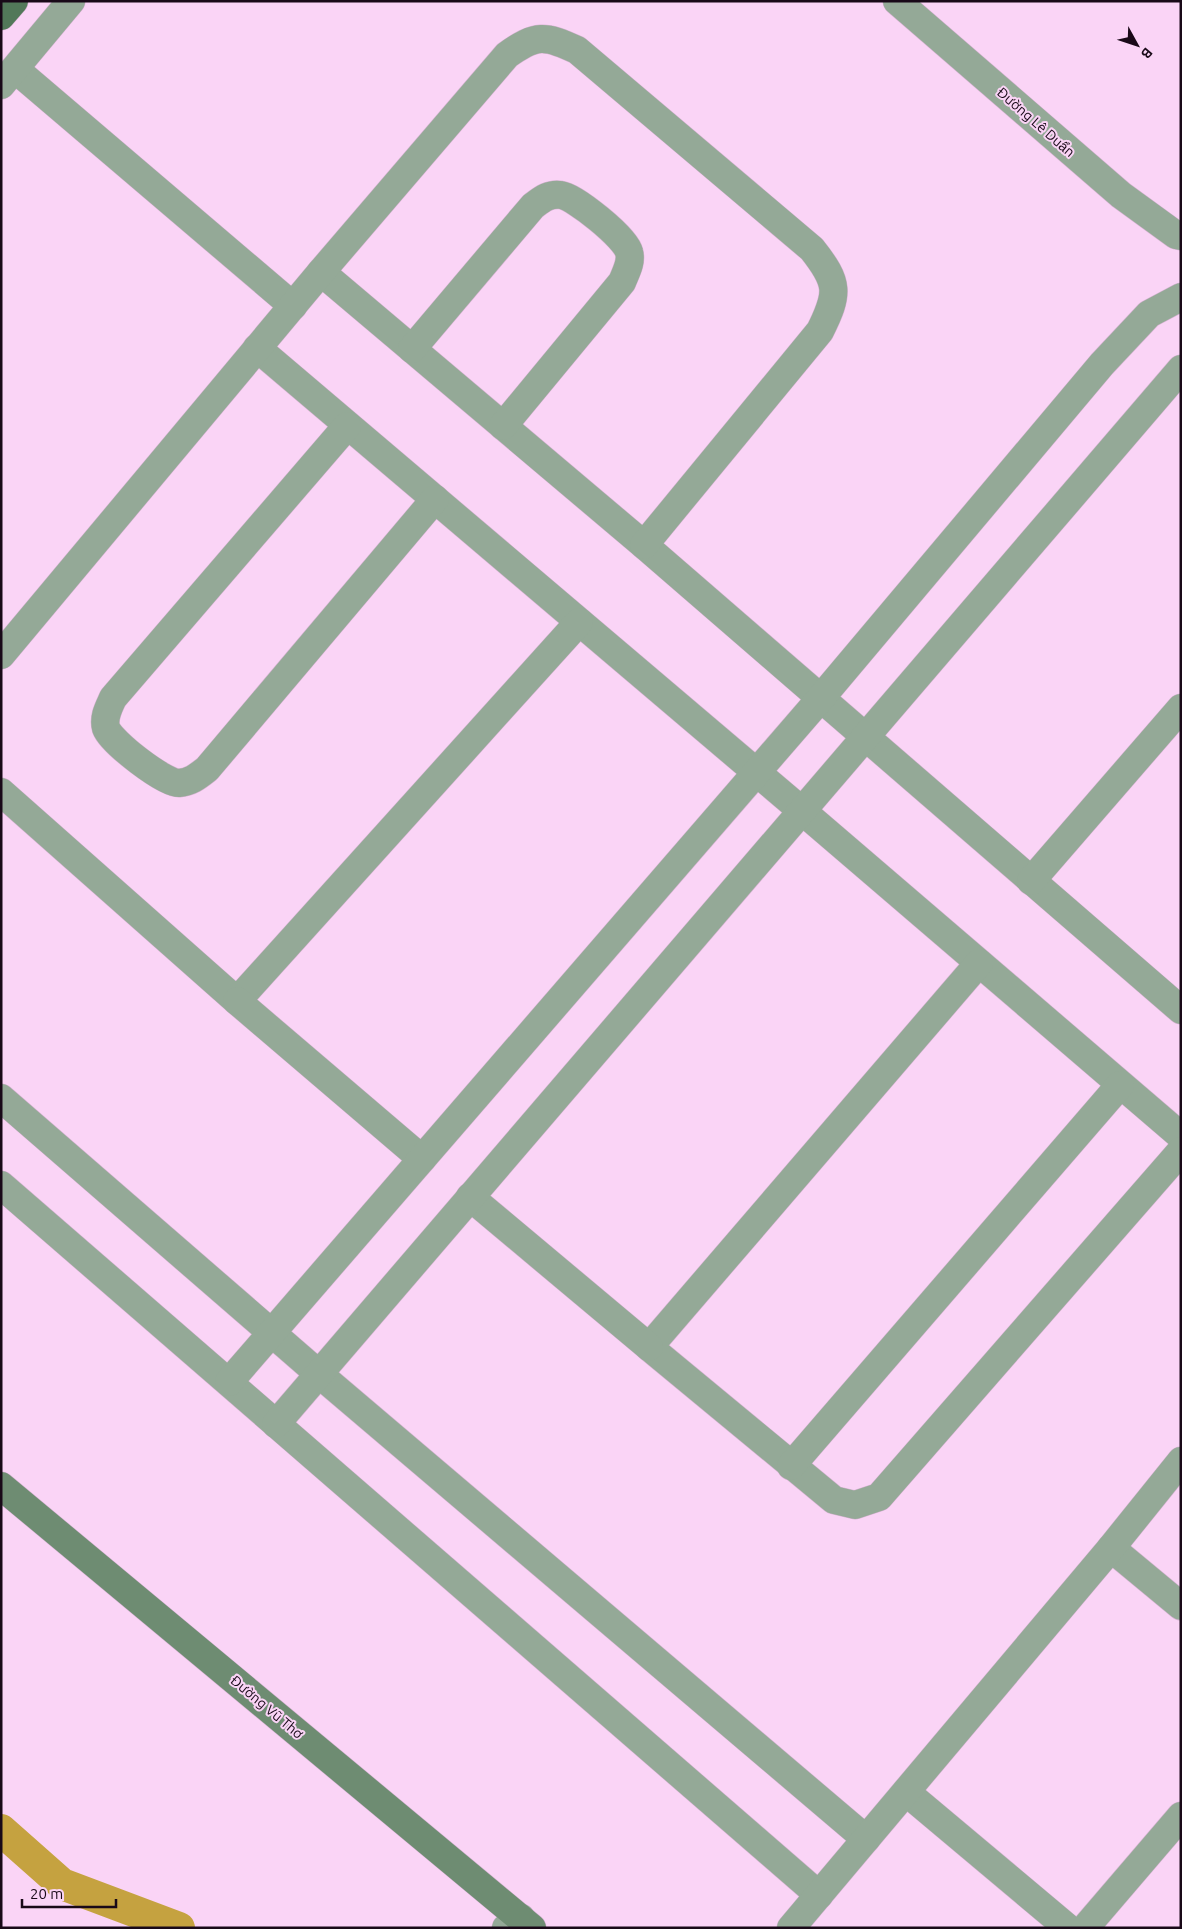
<svg xmlns="http://www.w3.org/2000/svg" width="1182" height="1929" viewBox="0 0 1182 1929" font-family="Ubuntu,sans-serif">
	<style>
		.lines { fill: none; stroke-linecap: round; stroke-linejoin: round }
		.canal { stroke: #c5a240; stroke-width: 32 }
		.minor-casing { stroke: #d6b4d2; stroke-width: 29 }
		.tertiary-casing { stroke: #d6b4d2; stroke-width: 29 }
		.secondary-casing { stroke: #d6b4d2; stroke-width: 29 }
		.primary-casing { stroke: #d6b4d2; stroke-width: 29 }
		.minor { stroke: #94a997; stroke-width: 28 }
		.tertiary { stroke: #94a997; stroke-width: 28 }
		.secondary { stroke: #6e8c72; stroke-width: 28 }
		.primary { stroke: #527859; stroke-width: 28 }
		.labels { text-anchor: middle; dominant-baseline: central; stroke-width: 4; stroke-linejoin: round; paint-order: stroke }
		.street-label { font-size: 14px; fill: #190918; stroke: #fad4f6 }
	</style>
	<rect width="100%" height="100%" fill="#fad4f6"/>
	<g class="lines">
		<!-- canal -->
		<path class="canal" d="M 1,1830 L 62,1884 L 179,1928"/>
		<!-- minor casing -->
		<g class="minor-casing">
			<g id="minor">
				<path d="M 15,69 L 293,306"/>
				<path d="M 1,85 L 71,1"/>
				<path d="M 321,272 L 644,545 L 1181,1010"/>
				<path d="M 257,348 L 801,810 L 1181,1136"/>
				<path d="M 412,349 L 533,206 C 541,200 549,193 561,195 C 575,197 626,238 629,252 C 632,262 626,272 622,282 L 503,426"/>
				<path d="M 347,426 L 113,698 C 109,707 103,717 106,728 C 111,742 164,783 179,783 C 191,782 198,776 207,769 L 435,499"/>
				<path d="M 1,655 L 321,272 L 507,55 C 536,34 545,35 577,50 L 812,249 C 839,283 839,293 820,331 L 644,545"/>
				<path d="M 1,792 L 237,1001 L 579,622"/>
				<path d="M 1031,881 L 1181,708"/>
				<path d="M 979,963 L 649,1347 L 834,1500 L 855,1505 L 879,1497 L 1181,1151"/>
				<path d="M 237,1001 L 422,1159"/>
				<path d="M 1,1098 L 319,1374 L 866,1839"/>
				<path d="M 1,1185 L 819,1895"/>
				<path d="M 470,1197 L 649,1347"/>
				<path d="M 229,1382 L 820,699 L 1102,364 L 1149,314 L 1181,297"/>
				<path d="M 276,1424 L 1181,369"/>
				<path d="M 791,1466 L 1120,1085"/>
				<path d="M 1111,1548 L 1181,1606"/>
				<path d="M 906,1792 L 1068,1928"/>
				<path d="M 506,1928 L 521,1918"/>
				<path d="M 791,1928 L 1111,1548 L 1181,1461"/>
				<path d="M 1085,1928 L 1181,1816"/>
			</g>
		</g>
		<!-- tertiary casing -->
		<g class="tertiary-casing">
			<path id="tertiary" d="M 897,1 L 1121,195 L 1176,235 L 1181,236"/>
		</g>
		<!-- secondary casing -->
		<g class="secondary-casing">
			<path id="secondary" d="M 1,1486 L 532,1928"/>
		</g>
		<!-- primary casing -->
		<g class="primary-casing">
			<path id="primary" d="M 1,16 L 14,1"/>
		</g>
		<!-- minor -->
		<use href="#minor" class="minor"/>
		<!-- tertiary -->
		<use href="#tertiary" class="tertiary"/>
		<!-- secondary -->
		<use href="#secondary" class="secondary"/>
		<!-- primary -->
		<use href="#primary" class="primary"/>
	</g>
	<g class="labels">
		<!-- street labels -->
		<g class="street-label">
			<text transform="translate(1036 122) rotate(41)">Đường Lê Duẩn</text>
			<text transform="translate(267 1707) rotate(40)">Đường Vũ Thơ</text>
		</g>
	</g>
	<!-- border -->
	<rect width="1182" height="1929" fill="none" stroke="#190918" stroke-width="5"/>
	<!-- north arrow -->
	<g transform="translate(1137 45) rotate(130)" stroke="#fad4f6" stroke-width="4" paint-order="stroke">
	<path d="M0-4L9 19L0 12L-9 19Z" fill="#190918"/>
	<text y="-8" font-size="14" font-weight="bold" text-anchor="middle" fill="#190918">B</text>
	</g>
	<!-- scale -->
	<path d="M22 1899v8h94v-8" fill="none" stroke="#190918" stroke-width="2.5"/>
	<text x="30" y="1899" font-size="15" fill="#190918" stroke="#fad4f6" stroke-width="4" paint-order="stroke">20 m</text>
</svg>
